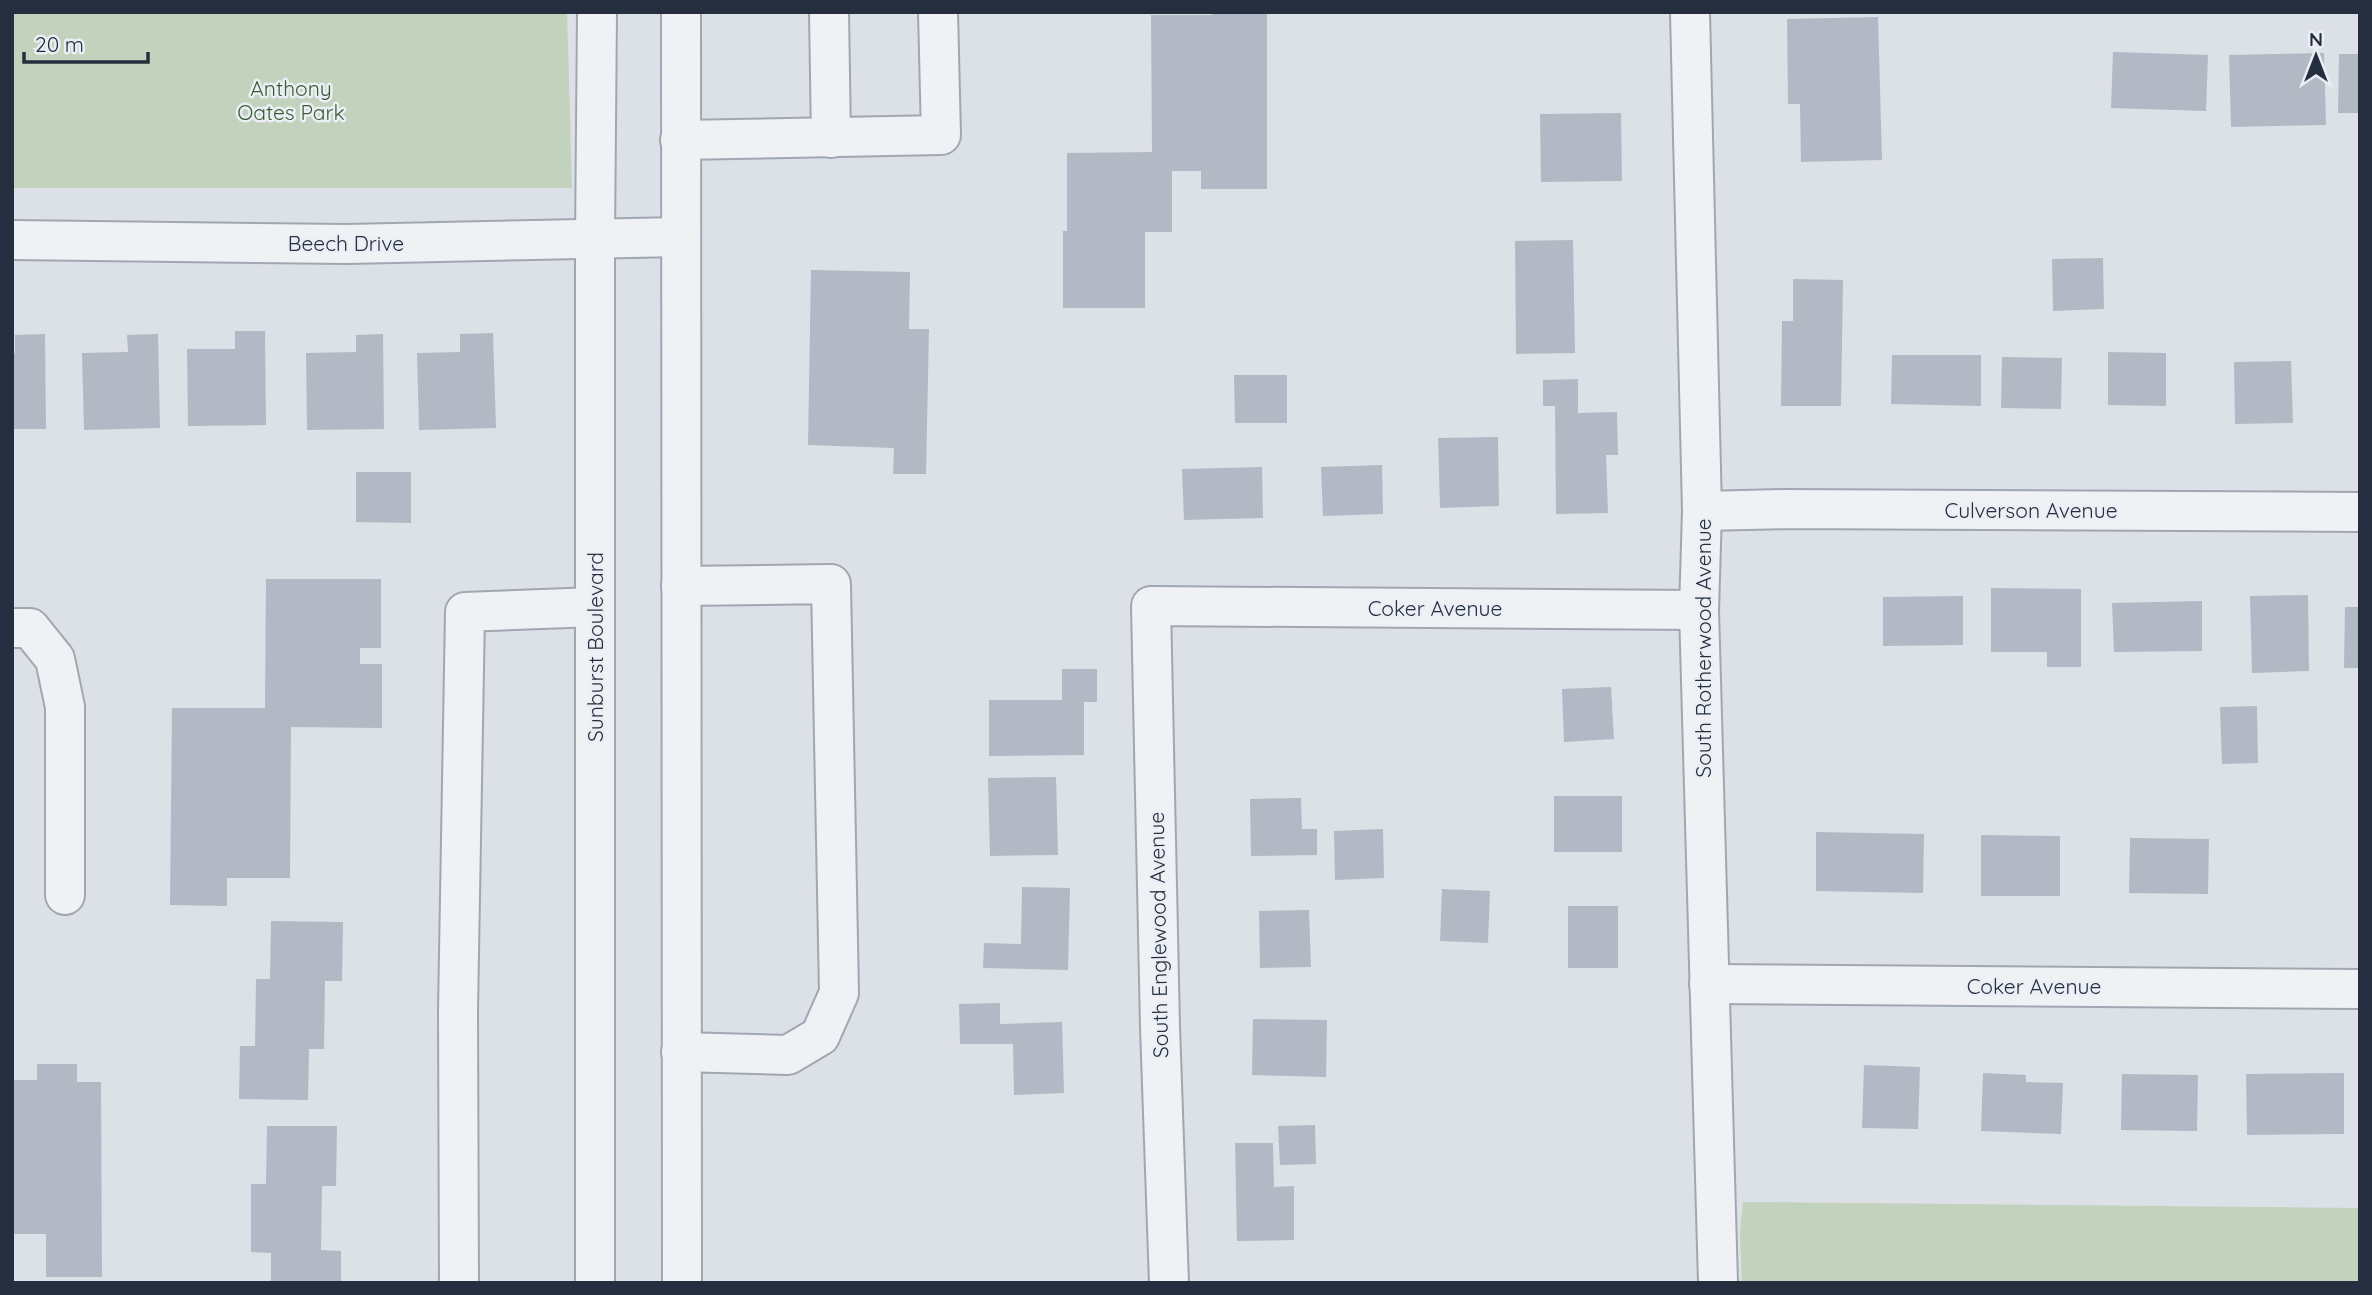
<svg xmlns="http://www.w3.org/2000/svg" width="2372" height="1295" viewBox="0 0 2372 1295" font-family="Quicksand,sans-serif">
	<style>
		.green { fill: #c2d2bd }
		.building { fill: #b3b9c4 }
		.lines { fill: none; stroke-linecap: round; stroke-linejoin: round }
		.minor-casing { stroke: #a1a7b1; stroke-width: 42 }
		.minor { stroke: #eff1f5; stroke-width: 38 }
		.labels { text-anchor: middle; dominant-baseline: central; stroke-width: 5; stroke-linejoin: round; paint-order: stroke }
		.park-label { font-size: 21px; fill: #395b32; stroke: #ebeff5 }
		.street-label { font-size: 21px; fill: #252e3e; stroke: #ebeff5 }
	</style>
	<rect width="100%" height="100%" fill="#dce0e7"/>
	<!-- green -->
	<g class="green">
		<path d="M 12,12 L 567,12 L 572,188 L 12,188 Z"/>
		<path d="M 1743,1202 L 2360,1208 L 2360,1283 L 1742,1283 L 1740,1232 Z"/>
	</g>
	<!-- building -->
	<g class="building">
		<path d="M 1212,12 L 1267,12 L 1267,189 L 1201,189 L 1201,171 L 1172,171 L 1172,232 L 1145,232 L 1145,308 L 1063,308 L 1063,231 L 1067,231 L 1067,153 L 1152,152 L 1151,15 L 1212,15 Z"/>
		<path d="M 1878,17 L 1882,160 L 1801,162 L 1800,104 L 1788,104 L 1787,19 Z"/>
		<path d="M 2113,52 L 2208,55 L 2206,111 L 2111,108 Z"/>
		<path d="M 2324,53 L 2326,125 L 2231,127 L 2229,55 Z"/>
		<path d="M 2339,54 L 2360,54 L 2360,113 L 2338,113 Z"/>
		<path d="M 1621,113 L 1622,181 L 1541,182 L 1540,114 Z"/>
		<path d="M 1573,240 L 1575,353 L 1516,354 L 1515,241 Z"/>
		<path d="M 2103,258 L 2104,309 L 2053,311 L 2052,259 Z"/>
		<path d="M 811,270 L 910,272 L 909,329 L 929,329 L 926,474 L 893,474 L 894,448 L 808,445 Z"/>
		<path d="M 1793,279 L 1843,280 L 1841,406 L 1781,406 L 1782,321 L 1793,321 Z"/>
		<path d="M 235,331 L 265,331 L 266,425 L 188,426 L 187,349 L 235,349 Z"/>
		<path d="M 493,333 L 496,428 L 419,430 L 417,353 L 460,352 L 460,334 Z"/>
		<path d="M 45,334 L 46,429 L 12,429 L 12,353 L 15,353 L 15,335 Z"/>
		<path d="M 158,334 L 160,428 L 84,430 L 82,353 L 128,352 L 127,335 Z"/>
		<path d="M 383,334 L 384,429 L 307,430 L 306,353 L 356,352 L 356,335 Z"/>
		<path d="M 2108,352 L 2166,353 L 2166,406 L 2108,405 Z"/>
		<path d="M 1892,355 L 1981,355 L 1981,406 L 1891,404 Z"/>
		<path d="M 2002,357 L 2062,358 L 2061,409 L 2001,408 Z"/>
		<path d="M 2291,361 L 2293,423 L 2235,424 L 2234,362 Z"/>
		<path d="M 1234,375 L 1287,375 L 1287,423 L 1235,423 Z"/>
		<path d="M 1578,379 L 1578,413 L 1617,412 L 1618,455 L 1606,455 L 1608,513 L 1556,514 L 1555,406 L 1543,406 L 1543,380 Z"/>
		<path d="M 1498,437 L 1499,506 L 1440,508 L 1438,438 Z"/>
		<path d="M 1382,465 L 1383,514 L 1323,516 L 1321,467 Z"/>
		<path d="M 1262,467 L 1263,518 L 1184,520 L 1182,469 Z"/>
		<path d="M 356,472 L 411,472 L 411,523 L 356,522 Z"/>
		<path d="M 266,579 L 381,579 L 381,648 L 360,648 L 360,664 L 382,664 L 382,728 L 291,727 L 290,878 L 227,878 L 227,906 L 170,905 L 172,708 L 265,708 Z"/>
		<path d="M 1991,588 L 2081,589 L 2081,667 L 2047,667 L 2047,652 L 1991,652 Z"/>
		<path d="M 2308,595 L 2309,671 L 2252,673 L 2250,596 Z"/>
		<path d="M 1963,596 L 1963,645 L 1883,646 L 1883,597 Z"/>
		<path d="M 2202,601 L 2202,651 L 2114,652 L 2112,603 Z"/>
		<path d="M 2345,607 L 2360,607 L 2360,668 L 2344,668 Z"/>
		<path d="M 1062,669 L 1097,669 L 1097,702 L 1084,702 L 1084,755 L 989,756 L 989,700 L 1062,700 Z"/>
		<path d="M 1611,687 L 1614,739 L 1564,742 L 1562,689 Z"/>
		<path d="M 2257,706 L 2258,763 L 2222,764 L 2220,707 Z"/>
		<path d="M 1056,777 L 1058,855 L 990,856 L 988,778 Z"/>
		<rect x="1554" y="796" width="68" height="56"/>
		<path d="M 1301,798 L 1302,829 L 1317,829 L 1317,855 L 1251,856 L 1250,799 Z"/>
		<path d="M 1383,829 L 1384,878 L 1335,880 L 1334,831 Z"/>
		<path d="M 1816,832 L 1924,834 L 1923,893 L 1816,891 Z"/>
		<path d="M 1981,835 L 2060,836 L 2060,896 L 1981,896 Z"/>
		<path d="M 2130,838 L 2209,839 L 2208,894 L 2129,893 Z"/>
		<path d="M 1022,887 L 1070,888 L 1068,970 L 983,968 L 984,943 L 1021,944 Z"/>
		<path d="M 1442,889 L 1490,891 L 1488,943 L 1440,941 Z"/>
		<rect x="1568" y="906" width="50" height="62"/>
		<path d="M 1309,910 L 1311,967 L 1260,968 L 1259,911 Z"/>
		<path d="M 271,921 L 343,922 L 342,981 L 325,981 L 324,1049 L 309,1049 L 308,1100 L 239,1099 L 240,1046 L 255,1046 L 256,979 L 270,979 Z"/>
		<path d="M 1000,1003 L 1000,1024 L 1062,1022 L 1064,1093 L 1014,1095 L 1013,1044 L 960,1044 L 959,1004 Z"/>
		<path d="M 1253,1019 L 1327,1020 L 1326,1077 L 1252,1075 Z"/>
		<path d="M 37,1064 L 77,1064 L 77,1082 L 101,1082 L 102,1277 L 46,1277 L 46,1234 L 12,1234 L 12,1080 L 37,1080 Z"/>
		<path d="M 1864,1065 L 1920,1067 L 1918,1129 L 1862,1128 Z"/>
		<path d="M 1983,1073 L 2026,1075 L 2026,1082 L 2063,1083 L 2061,1134 L 1981,1131 Z"/>
		<path d="M 2344,1073 L 2344,1134 L 2247,1135 L 2246,1074 Z"/>
		<path d="M 2122,1074 L 2198,1075 L 2197,1131 L 2121,1130 Z"/>
		<path d="M 1315,1125 L 1316,1164 L 1280,1165 L 1278,1126 Z"/>
		<path d="M 267,1126 L 337,1126 L 336,1186 L 322,1186 L 321,1250 L 341,1251 L 341,1283 L 271,1283 L 271,1253 L 251,1252 L 251,1184 L 266,1184 Z"/>
		<path d="M 1235,1143 L 1273,1143 L 1274,1187 L 1294,1186 L 1294,1240 L 1237,1241 Z"/>
	</g>
	<g class="lines">
		<!-- minor casing -->
		<g class="minor-casing">
			<g id="minor">
				<path d="M 681,12 L 682,1283"/>
				<path d="M 829,12 L 831,138"/>
				<path d="M 1690,12 L 1702,511 L 1699,610 L 1718,1283"/>
				<path d="M 680,140 L 941,135 L 938,12"/>
				<path d="M 12,240 L 347,244 L 680,237"/>
				<path d="M 1702,511 L 1785,509 L 2360,512"/>
				<path d="M 681,586 L 831,584 L 839,993 L 820,1036 L 788,1055 L 681,1052"/>
				<path d="M 12,628 L 30,628 L 55,659 L 65,707 L 65,895"/>
				<path d="M 1709,984 L 2360,989"/>
				<path d="M 459,1283 L 458,1011 L 465,612 L 595,607"/>
				<path d="M 595,1283 L 595,239 L 597,12"/>
				<path d="M 1169,1283 L 1160,1027 L 1151,606 L 1699,610"/>
			</g>
		</g>
		<!-- minor -->
		<use href="#minor" class="minor"/>
	</g>
	<g class="labels">
		<!-- park labels -->
		<g class="park-label">
			<text x="291" y="88">Anthony<tspan x="291" dy="24">Oates Park</tspan></text>
		</g>
		<!-- street labels -->
		<g class="street-label">
			<text x="346" y="243">Beech Drive</text>
			<text x="2031" y="510">Culverson Avenue</text>
			<text x="1435" y="608">Coker Avenue</text>
			<text transform="translate(595 647) rotate(-90)">Sunburst Boulevard</text>
			<text transform="translate(1703 648) rotate(-90)">South Rotherwood Avenue</text>
			<text transform="translate(1158 935) rotate(-91)">South Englewood Avenue</text>
			<text x="2034" y="986">Coker Avenue</text>
		</g>
	</g>
	<!-- border -->
	<rect width="2372" height="1295" fill="none" stroke="#252e3e" stroke-width="28"/>
	<!-- north arrow -->
	<g transform="translate(2316 56)" stroke="#ebeff5" stroke-width="5" paint-order="stroke">
	<path d="M0-5L12 26L0 18L-12 26Z" fill="#252e3e"/>
	<text y="-10" font-size="19" font-weight="bold" text-anchor="middle" fill="#252e3e">N</text>
	</g>
	<!-- scale -->
	<path d="M24 52v10h124v-10" fill="none" stroke="#252e3e" stroke-width="3.5"/>
	<text x="35" y="52" font-size="21" fill="#252e3e" stroke="#ebeff5" stroke-width="5" paint-order="stroke">20 m</text>
</svg>
